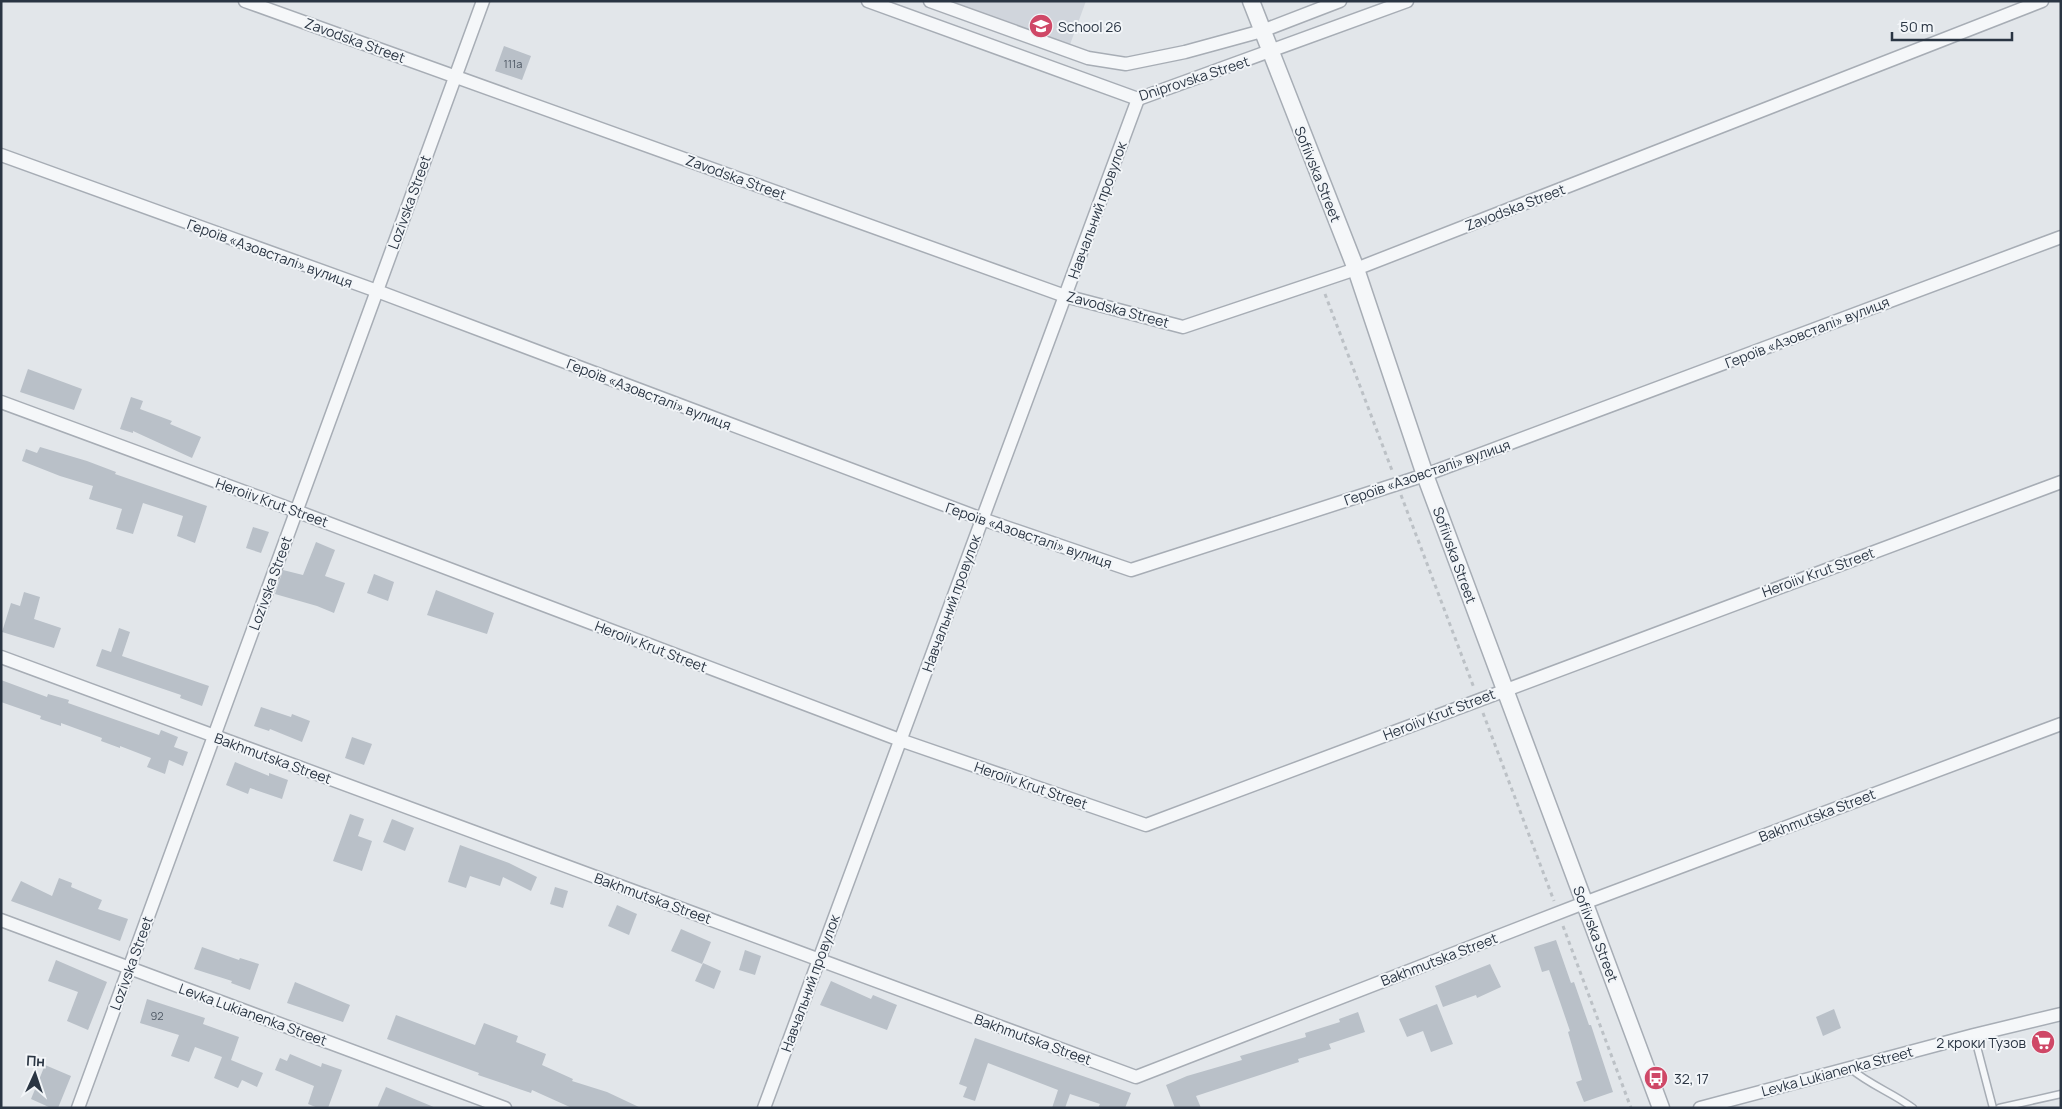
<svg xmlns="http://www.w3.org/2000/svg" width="2062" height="1109" viewBox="0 0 2062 1109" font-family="Manrope,sans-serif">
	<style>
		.built { fill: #d0d5dc }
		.building { fill: #b9c0c8 }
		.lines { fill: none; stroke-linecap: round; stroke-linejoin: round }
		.service-casing { stroke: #a7adb5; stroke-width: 9 }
		.minor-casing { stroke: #a7adb5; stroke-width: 15 }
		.tertiary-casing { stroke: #a7adb5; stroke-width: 19 }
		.path { stroke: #bcc1c6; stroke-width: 3; stroke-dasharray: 4 4; stroke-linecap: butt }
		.service { stroke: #f5f7f9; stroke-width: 6 }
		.minor { stroke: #f5f7f9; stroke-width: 12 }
		.tertiary { stroke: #f5f7f9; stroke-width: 16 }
		.labels { text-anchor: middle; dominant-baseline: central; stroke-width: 4; stroke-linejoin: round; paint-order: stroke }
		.number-label { font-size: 11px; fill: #4e5864 }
		.poi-label { font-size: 14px; fill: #2a3543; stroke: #f2f5f8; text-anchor: start }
		.street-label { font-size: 14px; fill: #2a3543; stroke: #f2f5f8 }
	</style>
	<rect width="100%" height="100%" fill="#e2e6ea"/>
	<!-- built -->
	<path class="built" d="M 941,1 L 1086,1 L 1068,50 Z"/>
	<!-- building -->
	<g class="building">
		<path d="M 504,46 L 531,56 L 522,80 L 495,71 Z"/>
		<path d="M 28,369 L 82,389 L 74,410 L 20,392 Z"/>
		<path d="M 131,397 L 143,401 L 140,409 L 172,421 L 170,424 L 201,437 L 192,458 L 133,431 L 133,433 L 120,429 Z"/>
		<path d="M 40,447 L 87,461 L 116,472 L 115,474 L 207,506 L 195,543 L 177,536 L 183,516 L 143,503 L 133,534 L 116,529 L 122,509 L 89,499 L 93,486 L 60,476 L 22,461 L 26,449 L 37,453 Z"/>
		<path d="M 253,527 L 269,532 L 261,553 L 246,548 Z"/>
		<path d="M 316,542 L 335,550 L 325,576 L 345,583 L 334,613 L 317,606 L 275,594 L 283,570 L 303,575 Z"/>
		<path d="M 374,574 L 394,582 L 388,601 L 367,593 Z"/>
		<path d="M 436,590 L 494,613 L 487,634 L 427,615 Z"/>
		<path d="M 24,592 L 40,597 L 34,619 L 61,628 L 54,648 L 2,632 L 11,603 L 20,606 Z"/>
		<path d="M 119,628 L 130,632 L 122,656 L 209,686 L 202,706 L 180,698 L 181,695 L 96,666 L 102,649 L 111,652 Z"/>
		<path d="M 1,680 L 47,697 L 48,694 L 69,700 L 68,703 L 159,735 L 161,730 L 178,737 L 174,747 L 188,752 L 183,766 L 169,760 L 165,774 L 147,767 L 151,758 L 120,746 L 120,748 L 101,741 L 102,738 L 61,723 L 61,726 L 40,719 L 41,716 L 1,702 Z"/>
		<path d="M 261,707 L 291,717 L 292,714 L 310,721 L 302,742 L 270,729 L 269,731 L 254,726 Z"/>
		<path d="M 352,737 L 372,744 L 364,765 L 345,758 Z"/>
		<path d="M 235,762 L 269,776 L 269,773 L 288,780 L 282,799 L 250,788 L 248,794 L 226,785 Z"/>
		<path d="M 350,814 L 364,819 L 358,836 L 372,841 L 362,871 L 333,861 Z"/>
		<path d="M 392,819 L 414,828 L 405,851 L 383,842 Z"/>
		<path d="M 460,845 L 509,863 L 537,877 L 531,891 L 503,877 L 500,886 L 470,876 L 466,888 L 448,882 Z"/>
		<path d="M 59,878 L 72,883 L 71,887 L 102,900 L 98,909 L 128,919 L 120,941 L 11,901 L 21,881 L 52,896 Z"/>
		<path d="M 555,887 L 568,891 L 563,908 L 550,904 Z"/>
		<path d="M 617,905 L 637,914 L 629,935 L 608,926 Z"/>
		<path d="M 681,929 L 711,942 L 702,964 L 671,951 Z"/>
		<path d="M 1556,940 L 1571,983 L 1574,982 L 1589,1025 L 1591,1025 L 1613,1092 L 1584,1102 L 1576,1082 L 1582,1080 L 1568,1032 L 1570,1031 L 1549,970 L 1542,972 L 1534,947 Z"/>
		<path d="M 202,947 L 239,960 L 240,958 L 259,964 L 250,990 L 231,983 L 232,981 L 194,969 Z"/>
		<path d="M 745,950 L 761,956 L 755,975 L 739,970 Z"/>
		<path d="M 56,960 L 107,982 L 88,1030 L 67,1021 L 78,992 L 48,981 Z"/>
		<path d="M 703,963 L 721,971 L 714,989 L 695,981 Z"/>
		<path d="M 1490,964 L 1501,987 L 1477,998 L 1476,995 L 1443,1007 L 1435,986 Z"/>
		<path d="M 831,981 L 871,999 L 873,995 L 897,1005 L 887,1030 L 820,1005 Z"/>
		<path d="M 295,982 L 350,1005 L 343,1022 L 287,1003 Z"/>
		<path d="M 147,999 L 205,1018 L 203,1024 L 239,1037 L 231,1060 L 263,1073 L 257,1087 L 242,1080 L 238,1088 L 214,1078 L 222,1057 L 195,1047 L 189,1062 L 171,1056 L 179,1035 L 140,1023 Z"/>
		<path d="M 1437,1004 L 1453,1044 L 1431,1052 L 1423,1031 L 1407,1037 L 1399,1019 Z"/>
		<path d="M 1834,1009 L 1841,1028 L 1823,1036 L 1816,1017 Z"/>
		<path d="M 1358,1012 L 1365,1032 L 1329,1044 L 1331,1049 L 1298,1059 L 1299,1062 L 1196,1096 L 1201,1108 L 1175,1108 L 1166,1085 L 1187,1076 L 1242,1060 L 1240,1056 L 1306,1037 L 1305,1033 L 1340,1022 L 1339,1019 Z"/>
		<path d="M 396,1015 L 475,1045 L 484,1023 L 518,1036 L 516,1042 L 546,1054 L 542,1065 L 573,1079 L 572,1081 L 607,1092 L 641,1108 L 572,1108 L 532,1090 L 531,1093 L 478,1075 L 479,1073 L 387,1039 Z"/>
		<path d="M 975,1038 L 1131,1093 L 1125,1108 L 1098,1108 L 1100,1104 L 1070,1094 L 1065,1108 L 1052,1108 L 1058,1090 L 988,1063 L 975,1101 L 963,1097 L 967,1087 L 959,1084 Z"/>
		<path d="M 290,1054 L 321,1067 L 322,1063 L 342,1070 L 328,1108 L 318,1108 L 308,1104 L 314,1086 L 275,1070 L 280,1058 L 287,1061 Z"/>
		<path d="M 45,1065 L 71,1076 L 58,1108 L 51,1108 L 31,1099 Z"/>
		<path d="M 386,1087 L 436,1108 L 377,1108 Z"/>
	</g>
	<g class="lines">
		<!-- service casing -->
		<g class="service-casing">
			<g id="service">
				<path d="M 1974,1035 L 1993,1108"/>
				<path d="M 1851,1069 C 1870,1085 1893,1093 1913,1108"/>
				<path d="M 1999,1108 L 2061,1094"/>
			</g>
		</g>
		<!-- minor casing -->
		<g class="minor-casing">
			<g id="minor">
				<path d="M 245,1 L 1065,296 L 1183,327 L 1356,269 L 2042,1"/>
				<path d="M 868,1 L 1138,99 L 1407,1"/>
				<path d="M 930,1 L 1088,58 L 1126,64 L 1185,52 L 1262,31 L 1340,1"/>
				<path d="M 1,155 L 377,291 L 982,519 L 1131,570 L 1425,475 L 2061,237"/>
				<path d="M 1,402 L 296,511 L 900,740 L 1146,825 L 2061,482"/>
				<path d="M 1,657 L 1136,1077 L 1584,903 L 2061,724"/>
				<path d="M 1,920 L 505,1108"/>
				<path d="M 78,1108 L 483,1"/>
				<path d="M 764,1108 L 1138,99"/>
				<path d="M 1700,1108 L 1974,1035 L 2061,1014"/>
			</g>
		</g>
		<!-- tertiary casing -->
		<g class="tertiary-casing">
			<path id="tertiary" d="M 1251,1 L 1356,269 L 1425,475 L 1661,1108"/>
		</g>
		<!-- path -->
		<g class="path">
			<path d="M 1325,294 L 1393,473"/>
			<path d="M 1401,495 L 1474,688"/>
			<path d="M 1483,713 L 1554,901"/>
			<path d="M 1563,926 L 1631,1108"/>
		</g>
		<!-- service -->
		<use href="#service" class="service"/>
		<!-- minor -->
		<use href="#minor" class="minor"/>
		<!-- tertiary -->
		<use href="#tertiary" class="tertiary"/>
	</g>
	<!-- icons -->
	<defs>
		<g id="school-disc" transform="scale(1.25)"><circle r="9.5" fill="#cf4867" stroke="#f2f5f8"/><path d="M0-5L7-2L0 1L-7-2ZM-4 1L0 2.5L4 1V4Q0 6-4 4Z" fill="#fff"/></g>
		<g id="supermarket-disc" transform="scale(1.25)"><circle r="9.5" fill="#cf4867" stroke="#f2f5f8"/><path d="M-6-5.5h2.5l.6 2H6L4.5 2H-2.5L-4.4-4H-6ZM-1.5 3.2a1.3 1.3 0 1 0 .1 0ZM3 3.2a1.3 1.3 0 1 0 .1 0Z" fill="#fff"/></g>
		<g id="bus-disc" transform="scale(1.25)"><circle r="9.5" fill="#cf4867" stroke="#f2f5f8"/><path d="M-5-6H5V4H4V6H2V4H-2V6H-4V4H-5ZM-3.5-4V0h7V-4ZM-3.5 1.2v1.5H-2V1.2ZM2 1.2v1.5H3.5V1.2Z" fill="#fff"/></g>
	</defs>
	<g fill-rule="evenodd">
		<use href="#school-disc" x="1041" y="26"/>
		<use href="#supermarket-disc" x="2043" y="1042"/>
		<use href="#bus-disc" x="1656" y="1078"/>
	</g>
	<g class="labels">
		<!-- number labels -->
		<g class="number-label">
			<text x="513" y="63">111а</text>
			<text x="157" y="1015">92</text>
		</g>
		<!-- poi labels -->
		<g class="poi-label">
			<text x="1058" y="26">School 26</text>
			<text x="2026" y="1042" text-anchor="end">2 кроки Тузов</text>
			<text x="1674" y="1078">32, 17</text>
		</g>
		<!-- street labels -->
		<g class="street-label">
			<text transform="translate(355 40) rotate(20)">Zavodska Street</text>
			<text transform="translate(1194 78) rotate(-18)">Dniprovska Street</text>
			<text transform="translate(1318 174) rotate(68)">Sofiivska Street</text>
			<text transform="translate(736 177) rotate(20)">Zavodska Street</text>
			<text transform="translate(409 202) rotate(-70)">Lozivska Street</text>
			<text transform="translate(1515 207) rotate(-21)">Zavodska Street</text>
			<text transform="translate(1097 210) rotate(-70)">Навчальний провулок</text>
			<text transform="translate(270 253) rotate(20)">Героїв «Азовсталі» вулиця</text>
			<text transform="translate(1118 309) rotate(15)">Zavodska Street</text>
			<text transform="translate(1807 332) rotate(-21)">Героїв «Азовсталі» вулиця</text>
			<text transform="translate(649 394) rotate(21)">Героїв «Азовсталі» вулиця</text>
			<text transform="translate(1427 472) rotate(-19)">Героїв «Азовсталі» вулиця</text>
			<text transform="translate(272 502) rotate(20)">Heroiiv Krut Street</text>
			<text transform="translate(1029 535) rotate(19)">Героїв «Азовсталі» вулиця</text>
			<text transform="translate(1455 555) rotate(70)">Sofiivska Street</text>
			<text transform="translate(1818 572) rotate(-20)">Heroiiv Krut Street</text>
			<text transform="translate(270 583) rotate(-70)">Lozivska Street</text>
			<text transform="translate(951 603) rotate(-70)">Навчальний провулок</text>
			<text transform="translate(651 646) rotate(21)">Heroiiv Krut Street</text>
			<text transform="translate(1439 714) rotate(-21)">Heroiiv Krut Street</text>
			<text transform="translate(273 758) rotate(20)">Bakhmutska Street</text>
			<text transform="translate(1031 785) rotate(19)">Heroiiv Krut Street</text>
			<text transform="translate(1817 815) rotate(-21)">Bakhmutska Street</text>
			<text transform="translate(653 898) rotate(20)">Bakhmutska Street</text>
			<text transform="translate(1596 934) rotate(69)">Sofiivska Street</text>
			<text transform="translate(1439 959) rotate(-21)">Bakhmutska Street</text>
			<text transform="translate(131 963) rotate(-70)">Lozivska Street</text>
			<text transform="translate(810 983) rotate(-70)">Навчальний провулок</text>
			<text transform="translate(253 1014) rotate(20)">Levka Lukianenka Street</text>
			<text transform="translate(1033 1039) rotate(20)">Bakhmutska Street</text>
			<text transform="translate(1837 1071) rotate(-15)">Levka Lukianenka Street</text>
		</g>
	</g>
	<!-- border -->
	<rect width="2062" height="1109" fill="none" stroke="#2a3543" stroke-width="5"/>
	<!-- north arrow -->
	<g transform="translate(35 1074) rotate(3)" stroke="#f2f5f8" stroke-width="4" paint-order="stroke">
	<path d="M0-4L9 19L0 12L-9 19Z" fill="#2a3543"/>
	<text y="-8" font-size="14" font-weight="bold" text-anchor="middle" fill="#2a3543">Пн</text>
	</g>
	<!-- scale -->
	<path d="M1892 32v8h120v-8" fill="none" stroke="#2a3543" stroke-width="2.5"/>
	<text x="1900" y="32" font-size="15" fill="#2a3543" stroke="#f2f5f8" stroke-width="4" paint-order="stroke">50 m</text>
</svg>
